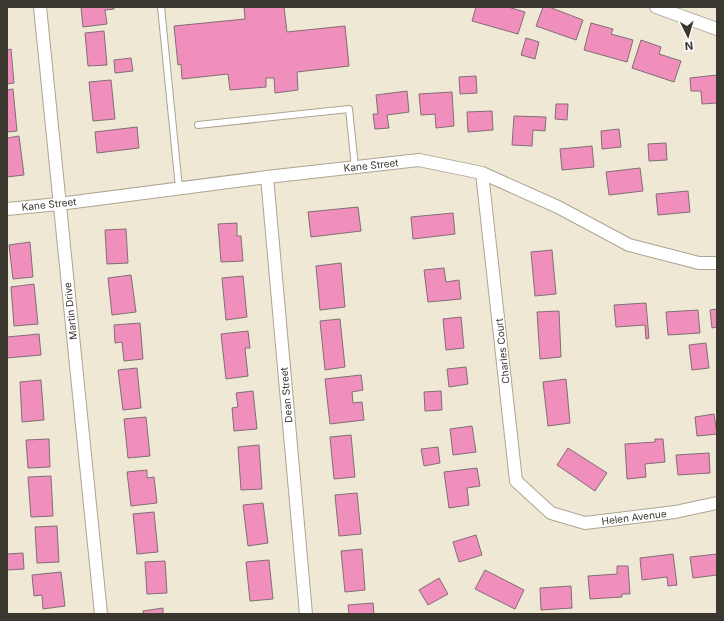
<svg xmlns="http://www.w3.org/2000/svg" width="724" height="621" viewBox="0 0 724 621" font-family="Inter,sans-serif">
	<style>
		.building { fill: #f08fbb; stroke: #816e76 }
		.lines { fill: none; stroke-linecap: round; stroke-linejoin: round }
		.lane-casing { stroke: #ada593; stroke-width: 8 }
		.street-casing { stroke: #ada593; stroke-width: 14 }
		.lane { stroke: #fff; stroke-width: 6 }
		.street { stroke: #fff; stroke-width: 12 }
		.labels { text-anchor: middle; dominant-baseline: central; stroke-width: 3; stroke-linejoin: round; paint-order: stroke }
		.street-label { font-size: 10px; fill: #3a372f; stroke: #fff }
	</style>
	<rect width="100%" height="100%" fill="#efe8d4"/>
	<!-- building -->
	<g class="building">
		<path d="M 81,7 L 114,7 L 114,9 L 105,10 L 107,24 L 83,27 Z"/>
		<path d="M 244,7 L 284,7 L 287,32 L 345,26 L 349,66 L 297,72 L 298,90 L 275,93 L 274,78 L 266,78 L 266,87 L 230,90 L 228,74 L 182,79 L 181,64 L 178,65 L 174,26 L 245,19 Z"/>
		<path d="M 476,7 L 508,7 L 525,12 L 518,34 L 472,21 Z"/>
		<path d="M 543,7 L 549,7 L 583,20 L 576,40 L 536,26 Z"/>
		<path d="M 591,23 L 613,29 L 611,34 L 633,40 L 627,62 L 584,50 Z"/>
		<path d="M 104,31 L 107,65 L 88,66 L 85,33 Z"/>
		<path d="M 526,38 L 539,42 L 535,59 L 521,55 Z"/>
		<path d="M 641,40 L 661,47 L 659,54 L 681,61 L 674,82 L 632,68 Z"/>
		<path d="M 11,49 L 14,83 L 7,84 L 7,50 Z"/>
		<path d="M 131,58 L 133,71 L 115,73 L 114,60 Z"/>
		<path d="M 717,75 L 717,103 L 702,104 L 701,91 L 691,91 L 690,78 Z"/>
		<path d="M 476,76 L 477,93 L 460,94 L 459,77 Z"/>
		<path d="M 111,80 L 115,119 L 93,121 L 89,82 Z"/>
		<path d="M 13,89 L 17,131 L 7,132 L 7,90 Z"/>
		<path d="M 407,91 L 409,112 L 387,115 L 389,128 L 375,129 L 373,114 L 378,114 L 376,95 Z"/>
		<path d="M 452,92 L 454,126 L 436,128 L 435,114 L 421,115 L 419,94 Z"/>
		<path d="M 556,104 L 568,104 L 567,120 L 555,119 Z"/>
		<path d="M 492,111 L 493,130 L 468,132 L 467,112 Z"/>
		<path d="M 514,116 L 546,117 L 545,131 L 533,130 L 532,146 L 512,145 Z"/>
		<path d="M 137,127 L 139,148 L 97,153 L 95,132 Z"/>
		<path d="M 619,129 L 621,147 L 602,149 L 601,131 Z"/>
		<path d="M 19,136 L 24,175 L 7,177 L 7,138 Z"/>
		<path d="M 666,143 L 667,160 L 649,161 L 648,144 Z"/>
		<path d="M 592,146 L 594,167 L 562,170 L 560,149 Z"/>
		<path d="M 640,168 L 643,191 L 609,195 L 606,172 Z"/>
		<path d="M 688,191 L 690,212 L 658,215 L 656,194 Z"/>
		<path d="M 358,207 L 361,231 L 311,237 L 308,212 Z"/>
		<path d="M 453,213 L 455,234 L 413,239 L 411,217 Z"/>
		<path d="M 237,223 L 237,236 L 241,236 L 243,261 L 221,262 L 218,224 Z"/>
		<path d="M 126,229 L 128,263 L 107,264 L 105,230 Z"/>
		<path d="M 30,242 L 33,277 L 13,279 L 9,245 Z"/>
		<path d="M 552,250 L 556,294 L 535,296 L 531,252 Z"/>
		<path d="M 341,263 L 345,307 L 320,310 L 316,266 Z"/>
		<path d="M 444,268 L 446,282 L 459,280 L 461,299 L 428,302 L 424,270 Z"/>
		<path d="M 131,275 L 136,312 L 112,315 L 108,278 Z"/>
		<path d="M 243,276 L 247,317 L 226,320 L 222,278 Z"/>
		<path d="M 34,284 L 38,324 L 14,326 L 11,287 Z"/>
		<path d="M 646,303 L 649,338 L 646,339 L 645,325 L 616,327 L 614,305 Z"/>
		<path d="M 717,309 L 717,327 L 712,328 L 710,310 Z"/>
		<path d="M 698,310 L 700,333 L 668,335 L 666,312 Z"/>
		<path d="M 559,311 L 561,357 L 540,359 L 537,312 Z"/>
		<path d="M 461,317 L 464,348 L 446,350 L 443,319 Z"/>
		<path d="M 340,319 L 345,367 L 325,370 L 320,321 Z"/>
		<path d="M 140,323 L 143,359 L 124,361 L 122,342 L 115,343 L 114,325 Z"/>
		<path d="M 248,331 L 250,348 L 245,348 L 248,376 L 226,379 L 221,334 Z"/>
		<path d="M 39,334 L 41,355 L 7,358 L 7,337 Z"/>
		<path d="M 706,343 L 709,368 L 692,370 L 689,345 Z"/>
		<path d="M 466,367 L 468,384 L 449,387 L 447,369 Z"/>
		<path d="M 137,368 L 141,408 L 123,410 L 118,370 Z"/>
		<path d="M 361,375 L 363,390 L 352,392 L 353,403 L 362,402 L 364,420 L 330,424 L 325,379 Z"/>
		<path d="M 566,379 L 570,423 L 548,426 L 543,382 Z"/>
		<path d="M 41,380 L 44,420 L 22,422 L 20,382 Z"/>
		<path d="M 253,391 L 257,429 L 234,431 L 232,408 L 238,407 L 236,393 Z"/>
		<path d="M 441,391 L 442,410 L 425,411 L 424,392 Z"/>
		<path d="M 714,414 L 717,434 L 697,436 L 695,417 Z"/>
		<path d="M 146,417 L 150,456 L 128,458 L 124,419 Z"/>
		<path d="M 472,426 L 476,452 L 453,455 L 450,429 Z"/>
		<path d="M 351,435 L 355,477 L 334,479 L 330,437 Z"/>
		<path d="M 49,439 L 50,467 L 28,468 L 26,440 Z"/>
		<path d="M 655,439 L 663,439 L 665,462 L 645,464 L 646,477 L 627,479 L 625,444 L 655,442 Z"/>
		<path d="M 259,445 L 262,489 L 241,490 L 238,447 Z"/>
		<path d="M 438,447 L 440,463 L 424,466 L 421,449 Z"/>
		<path d="M 568,448 L 607,473 L 595,491 L 557,465 Z"/>
		<path d="M 709,453 L 710,473 L 678,475 L 676,455 Z"/>
		<path d="M 477,468 L 480,486 L 467,488 L 469,505 L 449,508 L 444,472 Z"/>
		<path d="M 147,470 L 147,478 L 154,477 L 157,503 L 131,506 L 127,472 Z"/>
		<path d="M 51,476 L 53,516 L 31,517 L 28,477 Z"/>
		<path d="M 357,493 L 361,534 L 339,536 L 335,495 Z"/>
		<path d="M 263,503 L 268,543 L 248,546 L 243,505 Z"/>
		<path d="M 154,512 L 158,552 L 137,554 L 133,514 Z"/>
		<path d="M 57,526 L 59,562 L 37,563 L 35,527 Z"/>
		<path d="M 476,535 L 482,555 L 459,562 L 453,542 Z"/>
		<path d="M 362,549 L 365,590 L 345,592 L 341,551 Z"/>
		<path d="M 23,553 L 24,569 L 7,570 L 7,554 Z"/>
		<path d="M 673,554 L 677,585 L 668,586 L 667,577 L 642,580 L 640,558 Z"/>
		<path d="M 717,554 L 717,575 L 693,578 L 690,557 Z"/>
		<path d="M 269,560 L 273,599 L 250,601 L 246,562 Z"/>
		<path d="M 165,561 L 167,593 L 147,594 L 145,562 Z"/>
		<path d="M 617,566 L 628,566 L 630,594 L 622,594 L 622,597 L 590,599 L 588,576 L 617,574 Z"/>
		<path d="M 485,570 L 524,590 L 515,609 L 475,589 Z"/>
		<path d="M 61,572 L 65,606 L 43,609 L 42,595 L 34,596 L 32,575 Z"/>
		<path d="M 439,578 L 448,594 L 428,605 L 419,590 Z"/>
		<path d="M 571,586 L 572,608 L 541,610 L 540,588 Z"/>
		<path d="M 373,603 L 374,614 L 349,614 L 348,605 Z"/>
		<path d="M 163,608 L 163,614 L 144,614 L 143,611 Z"/>
	</g>
	<g class="lines">
		<!-- lane casing -->
		<g class="lane-casing">
			<g id="lane">
				<path d="M 161,7 L 179,188"/>
				<path d="M 198,125 L 349,109 L 355,167"/>
			</g>
		</g>
		<!-- street casing -->
		<g class="street-casing">
			<g id="street">
				<path d="M 40,7 L 101,614"/>
				<path d="M 656,7 L 717,29"/>
				<path d="M 482,173 L 516,481 L 551,513 L 585,523 L 675,512 L 717,503"/>
				<path d="M 267,177 L 306,614"/>
				<path d="M 7,209 L 59,204 L 267,177 L 419,160 L 482,173 L 558,207 L 629,245 L 699,263 L 717,263"/>
			</g>
		</g>
		<!-- lane -->
		<use href="#lane" class="lane"/>
		<!-- street -->
		<use href="#street" class="street"/>
	</g>
	<g class="labels">
		<!-- street labels -->
		<g class="street-label">
			<text transform="translate(371 165) rotate(-6)">Kane Street</text>
			<text transform="translate(49 204) rotate(-6)">Kane Street</text>
			<text transform="translate(70 311) rotate(-96)">Martin Drive</text>
			<text transform="translate(502 351) rotate(-96)">Charles Court</text>
			<text transform="translate(286 395) rotate(-95)">Dean Street</text>
			<text transform="translate(634 517) rotate(-7)">Helen Avenue</text>
		</g>
	</g>
	<!-- border -->
	<rect width="724" height="621" fill="none" stroke="#3a372f" stroke-width="16"/>
	<!-- north arrow -->
	<g transform="translate(688 36) rotate(175)" stroke="#ffffff" stroke-width="3" paint-order="stroke">
	<path d="M0-3L7 15L0 10L-7 15Z" fill="#3a372f"/>
	<text y="-6" font-size="11" font-weight="bold" text-anchor="middle" fill="#3a372f">N</text>
	</g>
</svg>
